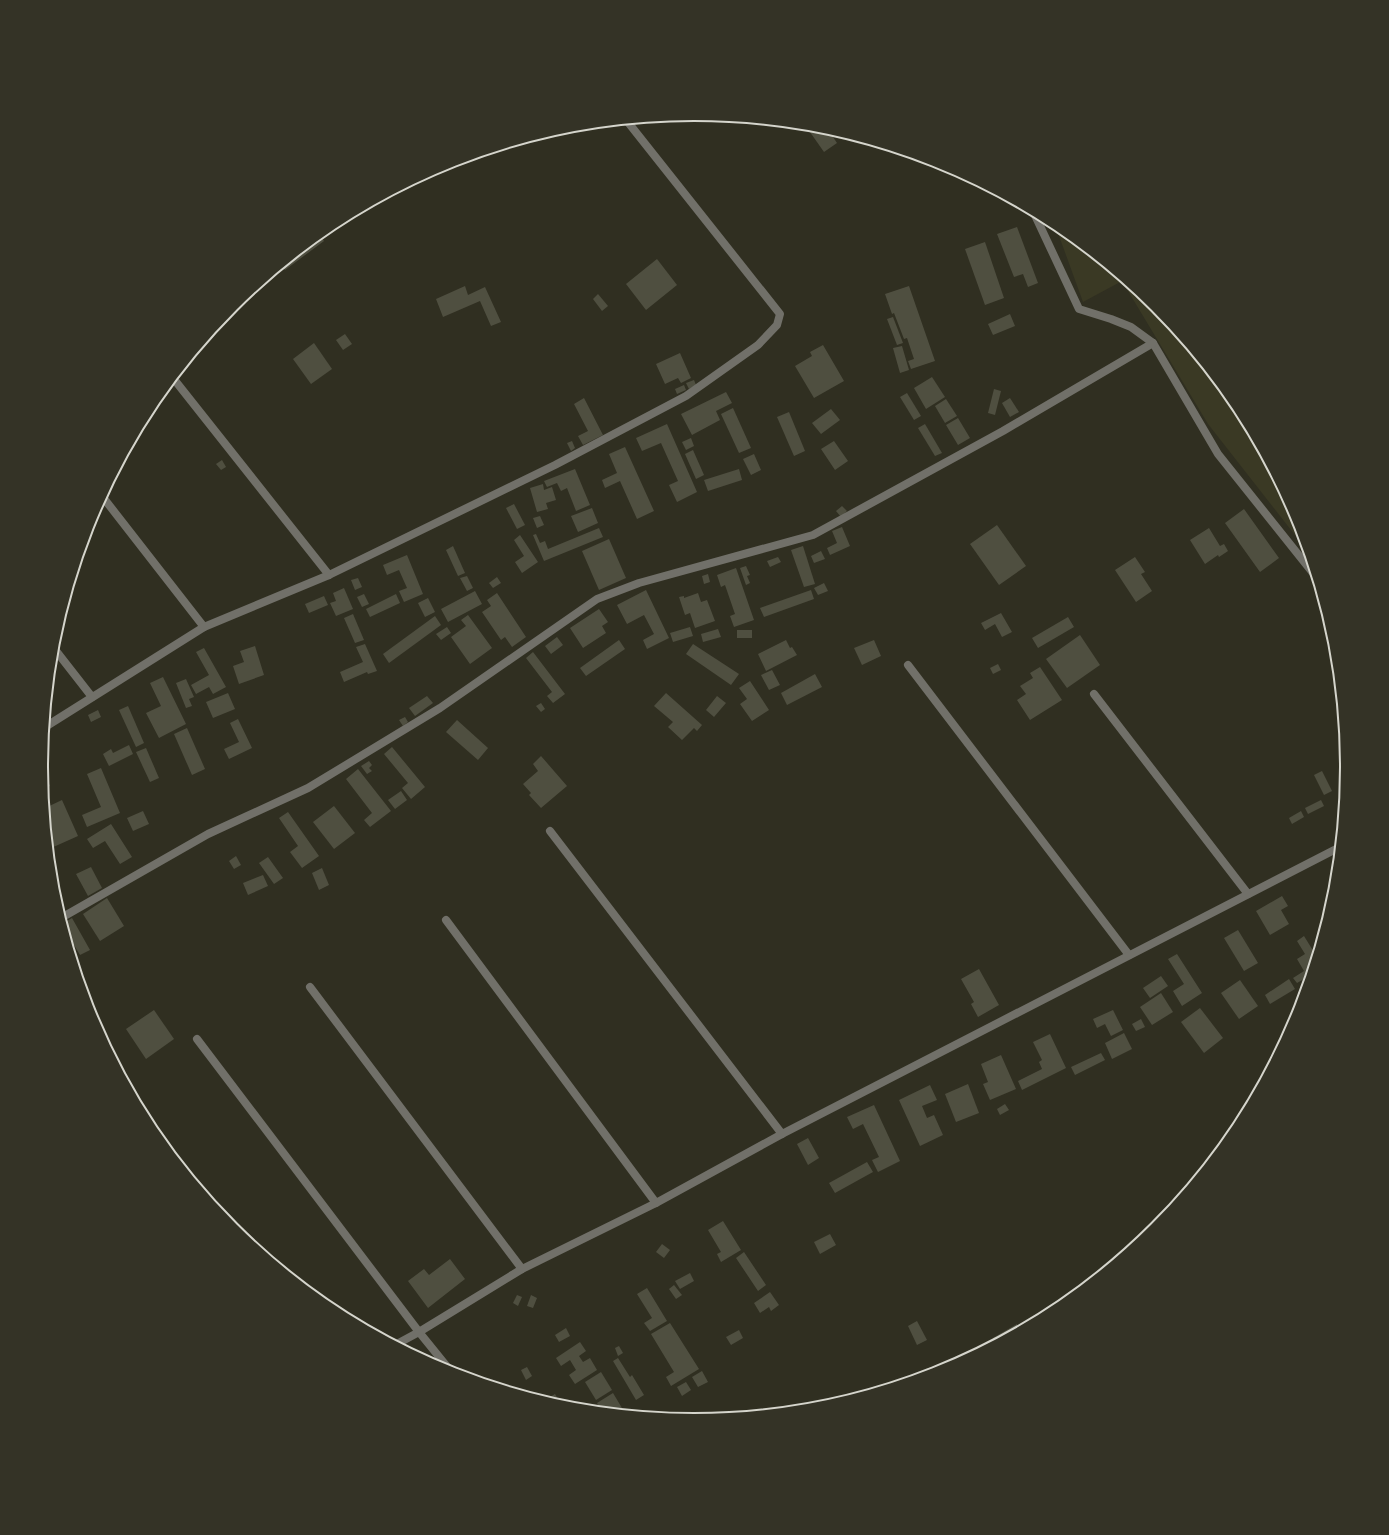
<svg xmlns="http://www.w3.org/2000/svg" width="1389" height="1535" viewBox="0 0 1389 1535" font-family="Mulish,sans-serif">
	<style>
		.built { fill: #3a3924 }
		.building { fill: #4f4f40 }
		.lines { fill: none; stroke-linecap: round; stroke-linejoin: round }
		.minor { stroke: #717069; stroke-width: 8 }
		.rim { fill: none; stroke: #d5d5cc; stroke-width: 2 }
	</style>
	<rect width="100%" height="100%" fill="#302f21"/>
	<!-- built -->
	<path class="built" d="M 1054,222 L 1157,306 L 1238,405 L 1298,518 L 1309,553 L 1208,424 L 1122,281 L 1083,302 Z"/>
	<!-- building -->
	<g class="building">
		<path d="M 805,125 L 827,128 L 837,143 L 824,152 Z"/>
		<path d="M 1017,227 L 1038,283 L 1028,287 L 1023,274 L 1014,277 L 997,234 Z"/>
		<path d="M 319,234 L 324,241 L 285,270 L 281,265 Z"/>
		<path d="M 985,242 L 1004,298 L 985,305 L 965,249 Z"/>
		<path d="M 657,259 L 677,285 L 646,310 L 626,284 Z"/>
		<path d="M 465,286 L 468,295 L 485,287 L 501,322 L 491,326 L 480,301 L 443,317 L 436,299 Z"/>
		<path d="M 909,286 L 935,361 L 911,369 L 908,361 L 914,359 L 907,338 L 904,339 L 894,313 L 892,314 L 885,294 Z"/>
		<path d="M 598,294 L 608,306 L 602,311 L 593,299 Z"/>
		<path d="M 1010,314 L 1015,326 L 993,335 L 988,324 Z"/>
		<path d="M 893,317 L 903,343 L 897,345 L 887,319 Z"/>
		<path d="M 345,334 L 352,344 L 343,350 L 336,340 Z"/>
		<path d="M 314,343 L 332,369 L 311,384 L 293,359 Z"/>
		<path d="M 823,345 L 844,381 L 814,398 L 795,366 L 812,356 L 810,352 Z"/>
		<path d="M 902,346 L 909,370 L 900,373 L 893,348 Z"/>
		<path d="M 680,353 L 691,378 L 681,383 L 678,378 L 665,384 L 656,364 Z"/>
		<path d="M 932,377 L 945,397 L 926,409 L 914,388 Z"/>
		<path d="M 694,380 L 696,385 L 689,389 L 686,383 Z"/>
		<path d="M 684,385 L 686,390 L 677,394 L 675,389 Z"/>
		<path d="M 994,389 L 1001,391 L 995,415 L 988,413 Z"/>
		<path d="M 726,392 L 732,403 L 716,411 L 720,420 L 692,435 L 681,414 Z"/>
		<path d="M 907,393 L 921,416 L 914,420 L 900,397 Z"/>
		<path d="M 584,398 L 603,435 L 583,445 L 578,436 L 588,431 L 574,404 Z"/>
		<path d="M 1010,398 L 1019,412 L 1010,417 L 1002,403 Z"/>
		<path d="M 946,399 L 957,416 L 945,423 L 935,406 Z"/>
		<path d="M 733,408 L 751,448 L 739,453 L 721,414 Z"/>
		<path d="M 831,409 L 840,420 L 821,434 L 812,423 Z"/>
		<path d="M 789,412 L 805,451 L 794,456 L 777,417 Z"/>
		<path d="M 958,418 L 970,438 L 958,445 L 946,425 Z"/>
		<path d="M 667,424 L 697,492 L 677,502 L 669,485 L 678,481 L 661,443 L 642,451 L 636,438 Z"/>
		<path d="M 925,424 L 942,453 L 935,456 L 918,428 Z"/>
		<path d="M 691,438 L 694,446 L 686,450 L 682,442 Z"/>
		<path d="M 572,441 L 575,448 L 571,451 L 567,443 Z"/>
		<path d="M 834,441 L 848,461 L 835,470 L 821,449 Z"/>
		<path d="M 625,447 L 654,511 L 637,519 L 620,481 L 605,488 L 602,480 L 617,473 L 609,454 Z"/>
		<path d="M 693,450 L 704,475 L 696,479 L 685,454 Z"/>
		<path d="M 754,454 L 761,470 L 751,475 L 743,459 Z"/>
		<path d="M 222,460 L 226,467 L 221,470 L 216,464 Z"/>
		<path d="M 575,469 L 590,505 L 576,511 L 567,488 L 561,491 L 557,483 L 547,487 L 544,481 Z"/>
		<path d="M 739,469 L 742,480 L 708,491 L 704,480 Z"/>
		<path d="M 543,484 L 544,490 L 552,487 L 556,500 L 546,503 L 548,509 L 537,512 L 530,488 Z"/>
		<path d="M 514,504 L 525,525 L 517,529 L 506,508 Z"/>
		<path d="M 842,506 L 847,511 L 841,517 L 836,511 Z"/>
		<path d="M 592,508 L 598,523 L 578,532 L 571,516 Z"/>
		<path d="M 1244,509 L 1279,558 L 1260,572 L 1225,523 Z"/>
		<path d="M 540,516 L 544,525 L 537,528 L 533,518 Z"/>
		<path d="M 997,525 L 1026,566 L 999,585 L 970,544 Z"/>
		<path d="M 842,527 L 850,546 L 830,555 L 827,548 L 837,543 L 832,531 Z"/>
		<path d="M 599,528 L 603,537 L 544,561 L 533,535 L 536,534 L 540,543 L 545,541 L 548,549 Z"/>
		<path d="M 1209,528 L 1220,546 L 1224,544 L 1228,551 L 1219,557 L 1218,555 L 1205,564 L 1190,540 Z"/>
		<path d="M 520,535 L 538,562 L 522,573 L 515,562 L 524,556 L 514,540 Z"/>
		<path d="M 609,539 L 626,578 L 599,590 L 582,551 Z"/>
		<path d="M 453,546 L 465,573 L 458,576 L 446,550 Z"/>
		<path d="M 803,546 L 815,584 L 804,587 L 791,550 Z"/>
		<path d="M 821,551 L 825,559 L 814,563 L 811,556 Z"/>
		<path d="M 407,555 L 423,594 L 404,602 L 399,591 L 407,588 L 399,570 L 387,575 L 383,565 Z"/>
		<path d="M 778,557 L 781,562 L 770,567 L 767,561 Z"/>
		<path d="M 1135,557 L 1145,572 L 1141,574 L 1152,591 L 1136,602 L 1115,570 Z"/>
		<path d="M 746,566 L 750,575 L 747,576 L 750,583 L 746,585 L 740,568 Z"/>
		<path d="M 736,568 L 754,620 L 734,627 L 730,616 L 735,614 L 725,585 L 721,587 L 717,575 Z"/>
		<path d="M 708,574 L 710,582 L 704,584 L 702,576 Z"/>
		<path d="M 467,576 L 473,588 L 467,591 L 460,578 Z"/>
		<path d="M 497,577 L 501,583 L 493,588 L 489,583 Z"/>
		<path d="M 358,578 L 362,587 L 355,590 L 351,580 Z"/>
		<path d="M 824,583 L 828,591 L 818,595 L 814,588 Z"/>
		<path d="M 344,588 L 353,609 L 336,616 L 330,603 L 336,601 L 333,593 Z"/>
		<path d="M 646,590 L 669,638 L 647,649 L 643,640 L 654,634 L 644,615 L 627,624 L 617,605 Z"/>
		<path d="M 811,590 L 814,599 L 764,617 L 760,608 Z"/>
		<path d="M 475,591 L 482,604 L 448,622 L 441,609 Z"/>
		<path d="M 497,593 L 526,637 L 512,647 L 505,637 L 501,640 L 482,612 L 491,606 L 487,600 Z"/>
		<path d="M 698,593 L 701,602 L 707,600 L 715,621 L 695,628 L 690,613 L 685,615 L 679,597 L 684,596 L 684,598 Z"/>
		<path d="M 364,594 L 369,604 L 362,607 L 357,597 Z"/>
		<path d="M 396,594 L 400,603 L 370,617 L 366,609 Z"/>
		<path d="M 324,596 L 328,605 L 309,613 L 305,604 Z"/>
		<path d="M 428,598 L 435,612 L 425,617 L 418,603 Z"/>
		<path d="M 599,609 L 608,622 L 602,626 L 606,633 L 583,648 L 570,628 Z"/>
		<path d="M 1001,613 L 1012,632 L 1002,637 L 995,624 L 985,630 L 981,623 Z"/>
		<path d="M 353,614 L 364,640 L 355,643 L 344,618 Z"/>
		<path d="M 468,615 L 492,648 L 470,664 L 451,637 L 466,626 L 461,620 Z"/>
		<path d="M 435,616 L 441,625 L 389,663 L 383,654 Z"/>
		<path d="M 1068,617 L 1074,627 L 1038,648 L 1032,638 Z"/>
		<path d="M 447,627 L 451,633 L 441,640 L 436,634 Z"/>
		<path d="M 690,627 L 693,636 L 673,642 L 670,633 Z"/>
		<path d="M 718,629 L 721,637 L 703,642 L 701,634 Z"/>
		<rect x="737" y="630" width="15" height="8"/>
		<path d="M 1080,635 L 1100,665 L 1067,688 L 1046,659 Z"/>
		<path d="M 557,637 L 563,645 L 551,654 L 545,646 Z"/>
		<path d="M 619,640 L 625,649 L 586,676 L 580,668 Z"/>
		<path d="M 786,640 L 790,648 L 792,647 L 797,655 L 766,671 L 758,654 Z"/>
		<path d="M 874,640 L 881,656 L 862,665 L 854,648 Z"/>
		<path d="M 365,644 L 377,671 L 368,674 L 367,672 L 344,682 L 340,672 L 363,662 L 356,647 Z"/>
		<path d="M 693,644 L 739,674 L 731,685 L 686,654 Z"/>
		<path d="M 255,646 L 264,675 L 239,684 L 233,666 L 244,662 L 240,651 Z"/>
		<path d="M 204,648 L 226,687 L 213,694 L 209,687 L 196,694 L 191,685 L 209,675 L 196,652 Z"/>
		<path d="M 533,652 L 565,694 L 553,703 L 547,696 L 552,692 L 526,658 Z"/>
		<path d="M 998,664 L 1001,670 L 993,674 L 990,668 Z"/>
		<path d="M 1040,667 L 1062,700 L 1030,720 L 1017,700 L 1026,694 L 1020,686 L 1033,678 L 1030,673 Z"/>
		<path d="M 772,670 L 780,685 L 769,690 L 761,675 Z"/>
		<path d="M 815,674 L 822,687 L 787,705 L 781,693 Z"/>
		<path d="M 163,677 L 186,724 L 159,738 L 146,713 L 161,706 L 150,683 Z"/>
		<path d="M 186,679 L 194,697 L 189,699 L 192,706 L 186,708 L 176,683 Z"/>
		<path d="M 750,681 L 769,710 L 752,721 L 740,704 L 747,699 L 739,688 Z"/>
		<path d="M 228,693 L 235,709 L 213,718 L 206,702 Z"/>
		<path d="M 666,693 L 702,725 L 697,731 L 694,728 L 682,740 L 668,727 L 673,722 L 654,706 Z"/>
		<path d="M 427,696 L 433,703 L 415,716 L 409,708 Z"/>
		<path d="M 717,696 L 726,703 L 714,717 L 706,710 Z"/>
		<path d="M 541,703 L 545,709 L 541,712 L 536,706 Z"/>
		<path d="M 128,706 L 144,743 L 136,747 L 119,710 Z"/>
		<path d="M 98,710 L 101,717 L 91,722 L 88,715 Z"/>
		<path d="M 405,717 L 408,722 L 403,726 L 399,720 Z"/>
		<path d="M 238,719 L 252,748 L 229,759 L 224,749 L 239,742 L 230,723 Z"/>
		<path d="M 457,720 L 488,748 L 478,760 L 446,732 Z"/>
		<path d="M 187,728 L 205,769 L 192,775 L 174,734 Z"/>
		<path d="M 129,745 L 133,754 L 109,766 L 103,754 L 111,749 L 113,753 Z"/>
		<path d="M 392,747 L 425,787 L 411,799 L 402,788 L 408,783 L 384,754 Z"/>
		<path d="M 146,748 L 159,778 L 150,782 L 136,752 Z"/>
		<path d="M 541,756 L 567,786 L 541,808 L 529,795 L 531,793 L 523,784 L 538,771 L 533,764 Z"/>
		<path d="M 369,761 L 372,765 L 369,768 L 372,771 L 367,774 L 361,766 Z"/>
		<path d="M 41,766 L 50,786 L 43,789 L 41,767 Z"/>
		<path d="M 101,768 L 120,813 L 87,827 L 82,815 L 101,807 L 87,774 Z"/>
		<path d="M 358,769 L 391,811 L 370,827 L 364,820 L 372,813 L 346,779 Z"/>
		<path d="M 1322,771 L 1332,791 L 1324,795 L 1314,775 Z"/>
		<path d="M 401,791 L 407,800 L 395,809 L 388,800 Z"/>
		<path d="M 62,800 L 78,836 L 49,849 L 48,836 L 52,834 L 46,821 L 45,808 Z"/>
		<path d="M 1321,800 L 1324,806 L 1308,814 L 1305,808 Z"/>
		<path d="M 334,806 L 355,833 L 334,849 L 313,822 Z"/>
		<path d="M 143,811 L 149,824 L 133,831 L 127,818 Z"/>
		<path d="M 1301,811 L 1304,817 L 1292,824 L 1289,818 Z"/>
		<path d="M 288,812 L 319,856 L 302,868 L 290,852 L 298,846 L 279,818 Z"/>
		<path d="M 111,824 L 132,857 L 120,864 L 105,841 L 93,848 L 87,839 Z"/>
		<path d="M 236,856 L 241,865 L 234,869 L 229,861 Z"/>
		<path d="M 268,857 L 283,878 L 274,884 L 259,863 Z"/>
		<path d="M 91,867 L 102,888 L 88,896 L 76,874 Z"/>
		<path d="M 322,868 L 329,885 L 319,890 L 312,873 Z"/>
		<path d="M 263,875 L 268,886 L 248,895 L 243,883 Z"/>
		<path d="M 1282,896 L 1288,906 L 1281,910 L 1289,924 L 1270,935 L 1256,911 Z"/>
		<path d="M 107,898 L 124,926 L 100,941 L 83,914 Z"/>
		<path d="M 72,918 L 90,950 L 80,955 L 74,945 L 70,948 L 62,924 Z"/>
		<path d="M 1238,930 L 1258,963 L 1244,971 L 1224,938 Z"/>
		<path d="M 1304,936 L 1317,957 L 1311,975 L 1297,983 L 1293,978 L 1304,971 L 1297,959 L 1305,954 L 1297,941 Z"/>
		<path d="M 1177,954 L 1202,993 L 1182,1006 L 1173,991 L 1184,984 L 1168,959 Z"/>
		<path d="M 979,969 L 999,1005 L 978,1017 L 971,1004 L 974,1002 L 961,979 Z"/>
		<path d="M 1161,976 L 1168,986 L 1150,998 L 1143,988 Z"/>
		<path d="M 1289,979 L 1295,989 L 1270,1004 L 1265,995 Z"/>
		<path d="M 1240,980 L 1258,1006 L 1239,1019 L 1221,993 Z"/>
		<path d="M 1161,993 L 1173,1012 L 1152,1025 L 1140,1007 Z"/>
		<path d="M 1200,1008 L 1223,1038 L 1204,1053 L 1181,1022 Z"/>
		<path d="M 154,1010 L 174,1039 L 146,1059 L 126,1029 Z"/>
		<path d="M 1113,1010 L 1123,1030 L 1111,1036 L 1105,1024 L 1097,1028 L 1093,1019 Z"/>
		<path d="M 1141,1019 L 1145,1027 L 1136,1031 L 1132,1024 Z"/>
		<path d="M 1124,1033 L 1132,1049 L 1112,1059 L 1105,1043 Z"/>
		<path d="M 1050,1034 L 1066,1068 L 1022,1090 L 1018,1081 L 1042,1069 L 1039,1062 L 1042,1060 L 1033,1042 Z"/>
		<path d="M 1101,1053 L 1105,1060 L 1075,1075 L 1071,1067 Z"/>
		<path d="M 1001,1055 L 1016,1089 L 990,1100 L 983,1084 L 988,1082 L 981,1064 Z"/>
		<path d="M 968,1084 L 979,1113 L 956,1122 L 945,1094 Z"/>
		<path d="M 930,1085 L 937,1100 L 922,1106 L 927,1118 L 934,1115 L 943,1135 L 920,1146 L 899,1100 Z"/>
		<path d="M 1005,1104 L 1009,1110 L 1000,1115 L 997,1109 Z"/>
		<path d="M 874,1105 L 900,1161 L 878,1172 L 872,1160 L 879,1157 L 863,1124 L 853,1129 L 847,1117 Z"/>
		<path d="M 808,1138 L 819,1158 L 808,1165 L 797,1144 Z"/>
		<path d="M 867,1162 L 873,1172 L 835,1193 L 829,1183 Z"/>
		<path d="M 723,1221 L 741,1250 L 721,1262 L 717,1254 L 721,1252 L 708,1230 Z"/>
		<path d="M 830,1234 L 836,1245 L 820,1254 L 814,1242 Z"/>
		<path d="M 662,1244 L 670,1250 L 664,1258 L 656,1252 Z"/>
		<path d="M 744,1252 L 766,1285 L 758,1291 L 736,1258 Z"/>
		<path d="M 450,1259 L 465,1279 L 428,1308 L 408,1281 L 424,1269 L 429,1275 Z"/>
		<path d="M 690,1273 L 694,1281 L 680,1289 L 675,1281 Z"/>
		<path d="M 674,1285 L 682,1295 L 676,1299 L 669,1289 Z"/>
		<path d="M 647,1288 L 667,1321 L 650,1331 L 644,1323 L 652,1318 L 637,1294 Z"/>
		<path d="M 770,1292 L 779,1305 L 771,1311 L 769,1307 L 760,1313 L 754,1303 Z"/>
		<path d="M 517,1295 L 522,1297 L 518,1306 L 513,1303 Z"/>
		<path d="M 531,1295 L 537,1298 L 533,1308 L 527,1306 Z"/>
		<path d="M 917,1321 L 927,1340 L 917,1345 L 908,1326 Z"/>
		<path d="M 670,1323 L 699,1369 L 671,1386 L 666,1377 L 674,1372 L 651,1334 Z"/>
		<path d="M 1017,1324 L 1020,1331 L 996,1344 L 993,1338 Z"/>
		<path d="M 566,1328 L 570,1336 L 559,1342 L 555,1335 Z"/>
		<path d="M 739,1330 L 743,1338 L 731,1345 L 726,1337 Z"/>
		<path d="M 580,1342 L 586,1351 L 579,1356 L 583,1362 L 590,1358 L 597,1370 L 575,1384 L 569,1375 L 576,1370 L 570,1360 L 561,1366 L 556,1358 Z"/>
		<path d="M 619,1346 L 623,1353 L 618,1356 L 615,1348 Z"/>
		<path d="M 618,1358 L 630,1377 L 632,1375 L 644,1395 L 636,1400 L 613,1361 Z"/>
		<path d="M 527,1367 L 532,1376 L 526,1380 L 521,1370 Z"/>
		<path d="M 702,1371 L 708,1382 L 698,1387 L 692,1377 Z"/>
		<path d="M 601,1372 L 612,1390 L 596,1400 L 585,1382 Z"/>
		<path d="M 686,1382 L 691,1390 L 682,1396 L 677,1387 Z"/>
		<path d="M 613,1393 L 622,1408 L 614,1413 L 596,1411 L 600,1409 L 597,1403 Z"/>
		<path d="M 555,1394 L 559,1401 L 554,1404 L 543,1401 Z"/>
	</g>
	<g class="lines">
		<!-- minor -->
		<g class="minor">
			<path d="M 1033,211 L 1079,309 L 1111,319 L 1131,327 L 1153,343 L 1218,454 L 1317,578"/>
			<path d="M 173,378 L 329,575"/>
			<path d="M 102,496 L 204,627"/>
			<path d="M 53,647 L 92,697"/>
			<path d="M 908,665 L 1129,955"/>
			<path d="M 1094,694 L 1248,894"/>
			<path d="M 45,727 L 204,627 L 329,575 L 555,465 L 686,396 L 758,345 L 777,325 L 780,314 L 627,121"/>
			<path d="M 550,831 L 782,1134"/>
			<path d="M 61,918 L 208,834 L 308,788 L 440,708 L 597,599 L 639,583 L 813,535 L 1003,431 L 1153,343"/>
			<path d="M 446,920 L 656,1203"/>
			<path d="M 310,987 L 522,1269"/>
			<path d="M 197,1039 L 419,1332 L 453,1374"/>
			<path d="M 395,1345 L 419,1332 L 522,1269 L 656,1203 L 782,1134 L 1340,847"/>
		</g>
	</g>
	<!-- crop -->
	<path d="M0 0H1389V1535H0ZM48 767a646 646 0 1 1 1292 0a646 646 0 1 1-1292 0Z" fill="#343326" fill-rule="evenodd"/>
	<path class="rim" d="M48 767a646 646 0 1 1 1292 0a646 646 0 1 1-1292 0Z"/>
</svg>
